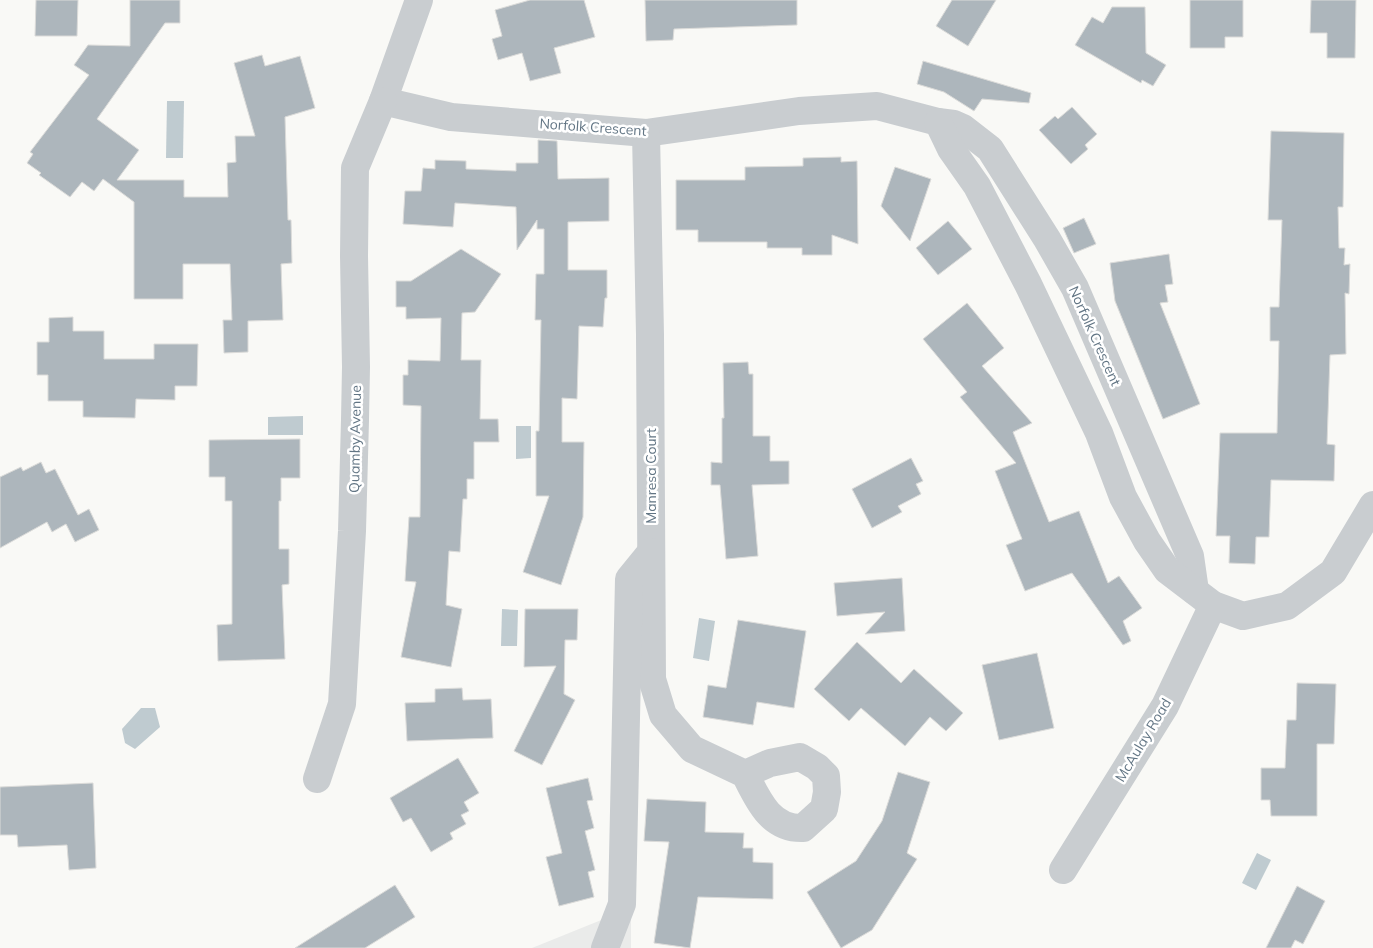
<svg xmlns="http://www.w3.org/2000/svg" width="1373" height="948" viewBox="0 0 1373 948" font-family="Mulish,sans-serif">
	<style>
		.built { fill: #eaebea }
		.water { fill: #bfcbd0 }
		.building { fill: #adb6bc; stroke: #dbdbd9 }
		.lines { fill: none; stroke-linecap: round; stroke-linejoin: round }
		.minor { stroke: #c9cdd0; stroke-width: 28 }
		.labels { text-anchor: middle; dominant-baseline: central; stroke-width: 5; stroke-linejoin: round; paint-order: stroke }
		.street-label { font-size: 14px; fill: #627584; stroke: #fff }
	</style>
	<rect width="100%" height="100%" fill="#f9f9f6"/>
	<!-- built -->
	<path class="built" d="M 631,908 L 631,948 L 532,948 Z"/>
	<!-- water -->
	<g class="water">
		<path d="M 167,101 L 184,101 L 183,158 L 166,158 Z"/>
		<path d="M 303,416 L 303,435 L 268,435 L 268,417 Z"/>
		<path d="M 516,426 L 531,426 L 531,458 L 516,459 Z"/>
		<path d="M 502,609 L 518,610 L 517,646 L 501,646 Z"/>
		<path d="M 699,618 L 715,621 L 709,661 L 693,658 Z"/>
		<path d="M 141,708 L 155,708 L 160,727 L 135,749 L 125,743 L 122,729 Z"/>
		<path d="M 1257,853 L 1271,860 L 1256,890 L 1242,883 Z"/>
	</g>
	<!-- building -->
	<g class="building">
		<path d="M 36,0 L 78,0 L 77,36 L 35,36 Z"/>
		<path d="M 130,0 L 180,0 L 180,23 L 165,23 L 97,119 L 139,150 L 117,180 L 184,180 L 184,197 L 228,197 L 227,163 L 236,162 L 235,136 L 255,136 L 234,63 L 262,55 L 265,66 L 300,56 L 315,108 L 285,117 L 288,220 L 291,220 L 292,263 L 281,264 L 283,320 L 248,321 L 248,352 L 224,353 L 223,320 L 232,320 L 230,264 L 183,264 L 183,299 L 134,299 L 134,202 L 103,179 L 94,191 L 82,182 L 70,197 L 39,175 L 41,173 L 27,163 L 33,154 L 30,152 L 89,75 L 74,65 L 88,45 L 130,46 Z"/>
		<path d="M 530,0 L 584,0 L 595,37 L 554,48 L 561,73 L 530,81 L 522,53 L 498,60 L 492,39 L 502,36 L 495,10 Z"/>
		<path d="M 645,0 L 797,0 L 797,25 L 674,29 L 673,40 L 646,41 Z"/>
		<path d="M 952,0 L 996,0 L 968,46 L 936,26 Z"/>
		<path d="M 1190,0 L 1243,0 L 1243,37 L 1225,37 L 1225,48 L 1190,48 Z"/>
		<path d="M 1311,0 L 1356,0 L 1355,58 L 1327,58 L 1327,33 L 1310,33 Z"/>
		<path d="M 1112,7 L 1145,7 L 1146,53 L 1166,65 L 1153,86 L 1142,80 L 1141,83 L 1075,45 L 1092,17 L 1103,23 Z"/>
		<path d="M 923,61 L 1031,93 L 1029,103 L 982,99 L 974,111 L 944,92 L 917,84 Z"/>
		<path d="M 1072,107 L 1097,134 L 1085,145 L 1088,149 L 1071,164 L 1039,130 L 1055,116 L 1058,119 Z"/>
		<path d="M 1271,131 L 1344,133 L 1343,207 L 1338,207 L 1339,248 L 1345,248 L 1344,265 L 1350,264 L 1349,294 L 1345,293 L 1346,354 L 1330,355 L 1327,444 L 1335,445 L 1334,481 L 1271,480 L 1269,537 L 1256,537 L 1255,564 L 1229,563 L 1230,536 L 1216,536 L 1220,433 L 1277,433 L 1279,341 L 1270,341 L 1270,307 L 1279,307 L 1282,220 L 1268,220 Z"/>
		<path d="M 538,140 L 557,141 L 558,179 L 609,178 L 609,221 L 568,222 L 568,270 L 607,270 L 607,298 L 605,298 L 603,327 L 579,326 L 577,399 L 562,398 L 562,442 L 584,442 L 583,517 L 561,585 L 523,572 L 549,496 L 536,496 L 536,431 L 539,431 L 541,320 L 535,320 L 536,274 L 544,274 L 544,229 L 537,229 L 537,220 L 517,250 L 516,207 L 455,203 L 453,227 L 403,224 L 405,191 L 421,191 L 423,168 L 435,169 L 435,160 L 466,161 L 466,169 L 516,171 L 516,163 L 538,163 Z"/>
		<path d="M 841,157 L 841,162 L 857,161 L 858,244 L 832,235 L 832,255 L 802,255 L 802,248 L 767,248 L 767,242 L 698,242 L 698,230 L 676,230 L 676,180 L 745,180 L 745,167 L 803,166 L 803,158 Z"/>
		<path d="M 895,167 L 931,179 L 910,241 L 881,206 Z"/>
		<path d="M 1084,218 L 1096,244 L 1074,253 L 1063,228 Z"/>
		<path d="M 948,221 L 972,249 L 938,275 L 916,248 Z"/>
		<path d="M 461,249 L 501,274 L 475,312 L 462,313 L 461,360 L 481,360 L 480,419 L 498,419 L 499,442 L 474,442 L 474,479 L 467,479 L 467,499 L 463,499 L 460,552 L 449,551 L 446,605 L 462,609 L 451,667 L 401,657 L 416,582 L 405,581 L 409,517 L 420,517 L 421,406 L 403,405 L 403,375 L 408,375 L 408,360 L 440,361 L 441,318 L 406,319 L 406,307 L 396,307 L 396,281 L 411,281 Z"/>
		<path d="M 1169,254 L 1173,284 L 1165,285 L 1168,302 L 1160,303 L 1200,404 L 1163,419 L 1115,301 L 1110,263 Z"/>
		<path d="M 967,303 L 1004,348 L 982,366 L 1032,423 L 1013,432 L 1049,522 L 1079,511 L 1108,583 L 1119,576 L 1142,608 L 1123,621 L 1131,641 L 1123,645 L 1072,573 L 1025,591 L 1006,545 L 1022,539 L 995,471 L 1016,463 L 960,397 L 967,392 L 923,339 Z"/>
		<path d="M 73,317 L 73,331 L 104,331 L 104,359 L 154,359 L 154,344 L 198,344 L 197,386 L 175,386 L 175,400 L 136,399 L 135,418 L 83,417 L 83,401 L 48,401 L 48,375 L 37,375 L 37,342 L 49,342 L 49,318 Z"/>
		<path d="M 748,362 L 749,374 L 753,374 L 753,436 L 770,436 L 770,461 L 789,461 L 789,484 L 752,485 L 758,556 L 726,559 L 720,485 L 711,485 L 711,462 L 722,463 L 722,418 L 724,418 L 723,363 Z"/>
		<path d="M 300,439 L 300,478 L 281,478 L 281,501 L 279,501 L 279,549 L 289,549 L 289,584 L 282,585 L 285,659 L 218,661 L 217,625 L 232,624 L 232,501 L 225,501 L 225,477 L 209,477 L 209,440 Z"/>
		<path d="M 911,458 L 923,481 L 916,484 L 921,494 L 898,506 L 902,512 L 872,528 L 852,489 Z"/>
		<path d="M 41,462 L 46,473 L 55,469 L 78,515 L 89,509 L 99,530 L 75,542 L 66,524 L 52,532 L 47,522 L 0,548 L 0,477 L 21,467 L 23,471 Z"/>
		<path d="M 902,578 L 905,631 L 865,634 L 885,612 L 837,616 L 834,583 Z"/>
		<path d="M 525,609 L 578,609 L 577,640 L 565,640 L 564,694 L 575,700 L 542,765 L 514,751 L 556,666 L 524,667 Z"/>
		<path d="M 738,620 L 806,631 L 794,708 L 757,702 L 753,725 L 703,717 L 708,685 L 726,688 Z"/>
		<path d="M 857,642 L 901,683 L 914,669 L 963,713 L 946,731 L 930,717 L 905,746 L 861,708 L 849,721 L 814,689 Z"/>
		<path d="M 1037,653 L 1054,728 L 999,740 L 982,665 Z"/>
		<path d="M 1297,683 L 1336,684 L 1334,744 L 1317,744 L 1317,816 L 1271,816 L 1270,800 L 1261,800 L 1261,768 L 1285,768 L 1287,720 L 1296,720 Z"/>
		<path d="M 462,688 L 463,700 L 491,699 L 493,738 L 407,741 L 405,703 L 435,702 L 435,689 Z"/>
		<path d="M 458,758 L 479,793 L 464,802 L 469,811 L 461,815 L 466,824 L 450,833 L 453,839 L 431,852 L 411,818 L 403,822 L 390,798 Z"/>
		<path d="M 898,772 L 930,782 L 907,853 L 917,859 L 872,930 L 841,948 L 807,892 L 856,861 L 882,821 Z"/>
		<path d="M 588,778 L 593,800 L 587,801 L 594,828 L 585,831 L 595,870 L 588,872 L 594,897 L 559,906 L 546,857 L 562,853 L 546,788 Z"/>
		<path d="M 93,783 L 96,868 L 69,870 L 67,845 L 18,847 L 17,835 L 0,835 L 0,787 Z"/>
		<path d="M 647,799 L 706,802 L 705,832 L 744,833 L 743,848 L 753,848 L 753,862 L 773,863 L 773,899 L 698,897 L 690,948 L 654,943 L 669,842 L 644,841 Z"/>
		<path d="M 395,885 L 415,917 L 365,948 L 295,948 Z"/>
		<path d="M 1297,886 L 1325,901 L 1303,944 L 1295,940 L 1291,948 L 1266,948 Z"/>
	</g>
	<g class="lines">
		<!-- minor -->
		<g class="minor">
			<path d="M 419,0 L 383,101 L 451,117 L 646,133 L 799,111 L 877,106 L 938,122 L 954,124 L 963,128 L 990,149 L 1047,239 L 1075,288 L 1190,556 L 1195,591"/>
			<path d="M 938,122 L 951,149 L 977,186 L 1028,284 L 1099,433 L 1123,497 L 1147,541 L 1167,570 L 1213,605 L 1243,616 L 1287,606 L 1333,572 L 1373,505"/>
			<path d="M 646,133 L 650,335 L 652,679 L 663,715 L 692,749 L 745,774 L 770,763 L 800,757 L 817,767 L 826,776 L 827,792 L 824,809 L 803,828 C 770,829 758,800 745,774"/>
			<path d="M 317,779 L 342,704 L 352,531 L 355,420 L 356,367 L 354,256 L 355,168 L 383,101"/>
			<path d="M 1063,870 L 1165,706 L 1213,605"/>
			<path d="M 605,948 L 622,904 L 629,579 L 651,552"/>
		</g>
	</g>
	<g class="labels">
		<!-- street labels -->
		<g class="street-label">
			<text transform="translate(593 127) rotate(4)">Norfolk Crescent</text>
			<text transform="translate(1095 336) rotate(66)">Norfolk Crescent</text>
			<text transform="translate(355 439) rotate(-89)">Quamby Avenue</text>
			<text transform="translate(651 476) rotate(-90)">Manresa Court</text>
			<text transform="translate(1143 740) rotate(-59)">McAulay Road</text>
		</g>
	</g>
</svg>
